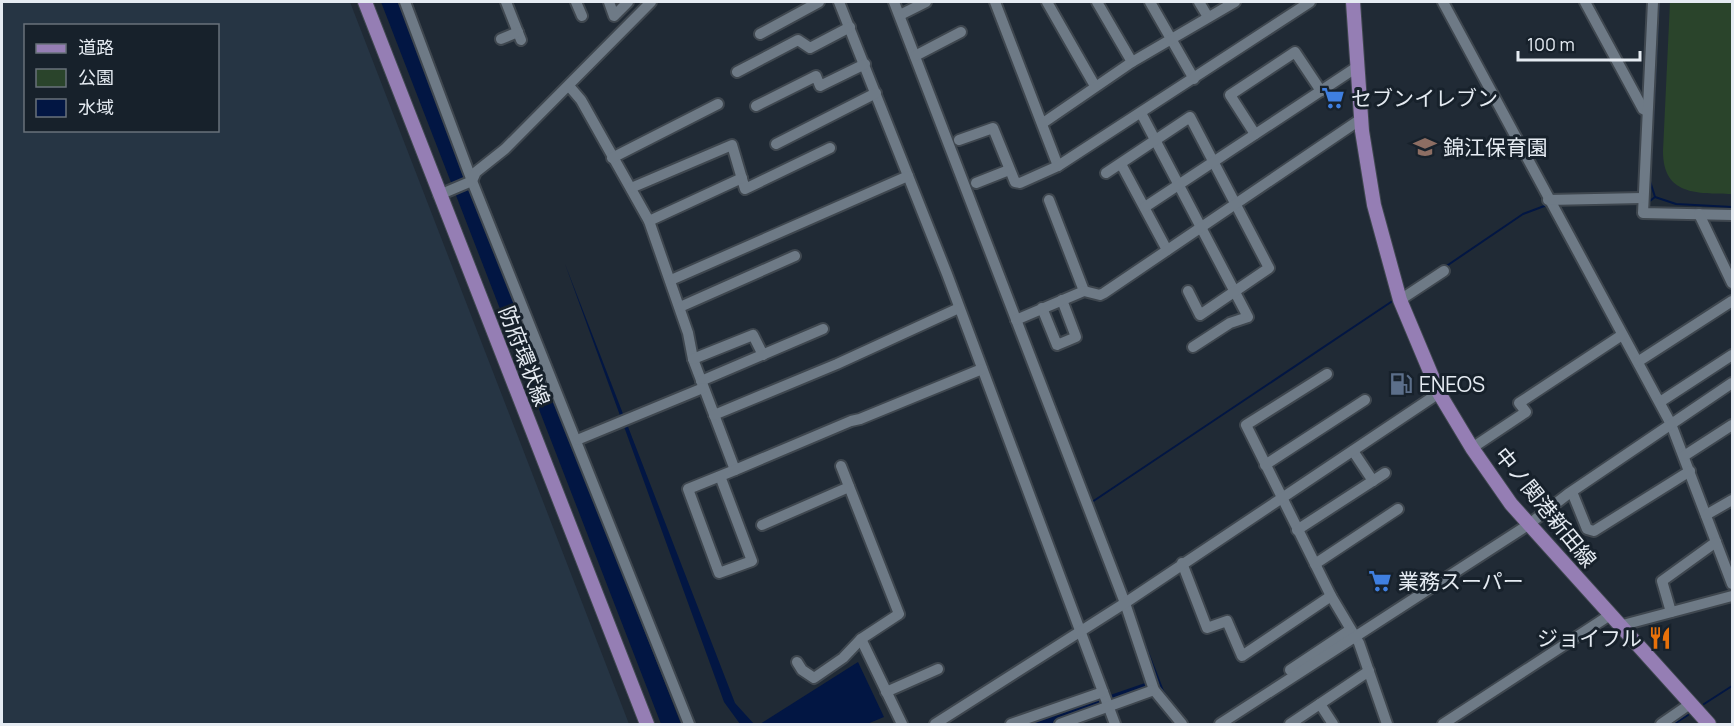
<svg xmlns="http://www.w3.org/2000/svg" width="1734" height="726" viewBox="0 0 1734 726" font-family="Manrope,'Noto Sans JP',sans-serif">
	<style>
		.built { fill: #263544; fill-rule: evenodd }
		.green { fill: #2a442b }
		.water { fill: #021643 }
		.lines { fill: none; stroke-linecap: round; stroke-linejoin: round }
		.stream { stroke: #021643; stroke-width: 2 }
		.minor-casing { stroke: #3f474f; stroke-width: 14 }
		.major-casing { stroke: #3f474f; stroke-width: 16 }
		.minor { stroke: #6e7a86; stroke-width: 10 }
		.major { stroke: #957eb4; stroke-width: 14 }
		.labels { text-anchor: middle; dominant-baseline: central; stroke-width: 6; stroke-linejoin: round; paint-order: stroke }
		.poi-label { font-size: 21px; fill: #e5ebf2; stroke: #17212b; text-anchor: start }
		.street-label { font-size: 21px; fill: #e5ebf2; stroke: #17212b }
	</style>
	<rect width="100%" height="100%" fill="#202a35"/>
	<!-- built -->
	<path class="built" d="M 2,2 L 350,2 L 629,724 L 2,724 ZM 26,26 L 218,26 L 218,130 L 26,130 Z"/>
	<!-- green -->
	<path class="green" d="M 1670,2 L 1732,2 L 1732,194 C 1697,193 1663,196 1663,151 Z"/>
	<!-- water -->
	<g class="water">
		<path d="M 381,2 L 398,2 L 681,724 L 661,724 Z"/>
		<path d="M 565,264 L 735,703 L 754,724 L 740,724 L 724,702 Z"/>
		<path d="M 858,662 L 884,717 L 867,724 L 760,724 Z"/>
		<path d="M 1148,682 L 1151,690 L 1056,724 L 1026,724 Z"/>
	</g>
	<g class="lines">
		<!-- stream -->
		<g class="stream">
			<path d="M 1655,197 L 1650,181 L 1659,2"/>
			<path d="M 1655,197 L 1676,204 L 1732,207"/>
			<path d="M 1595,204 L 1640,204"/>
			<path d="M 1646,204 L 1655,197"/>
			<path d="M 1445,267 L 1523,214 L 1547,205"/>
			<path d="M 1079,469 L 1095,511"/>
			<path d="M 1092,502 L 1391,302"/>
			<path d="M 1139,629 L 1163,691 L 1169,700"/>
			<path d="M 1704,704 L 1732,686"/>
			<path d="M 1674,724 L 1688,715"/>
		</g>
		<!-- minor casing -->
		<g class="minor-casing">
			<g id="minor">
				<path d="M 405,2 L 472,181 L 689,724"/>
				<path d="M 506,2 L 521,40"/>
				<path d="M 576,2 L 582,16"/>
				<path d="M 609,2 L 614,16 L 628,2"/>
				<path d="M 839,2 L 947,274 L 1115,724"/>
				<path d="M 894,2 L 1125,603 L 1154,690 L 1182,724"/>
				<path d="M 995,2 L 1058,166"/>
				<path d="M 1047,2 L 1095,86"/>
				<path d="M 1097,2 L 1132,62"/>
				<path d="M 1150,2 L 1194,79"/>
				<path d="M 1199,2 L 1208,17"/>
				<path d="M 1443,2 L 1671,424 L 1732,584"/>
				<path d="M 1585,2 L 1643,109 L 1647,111"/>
				<path d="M 1653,2 L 1643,213 L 1732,215"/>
				<path d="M 900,15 L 926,2"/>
				<path d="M 760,34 L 819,2"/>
				<path d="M 501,39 L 518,32"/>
				<path d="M 915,56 L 961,32"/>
				<path d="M 737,72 L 798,40 L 810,48 L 850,27"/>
				<path d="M 569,86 L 581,100 L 649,221 L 688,333 L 693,359 L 735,470"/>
				<path d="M 756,106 L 816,76 L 820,86 L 865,64"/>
				<path d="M 1141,113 L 1248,317 L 1230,323 L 1193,347"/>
				<path d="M 1043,123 L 1132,62 L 1235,2"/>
				<path d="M 1255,134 L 1230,95 L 1295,52 L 1321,91"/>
				<path d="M 959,140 L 993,128 L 1015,182 L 1020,183 L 1058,166 L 1310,2"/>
				<path d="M 776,144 L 876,93"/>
				<path d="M 612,158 L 718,104"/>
				<path d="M 1121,164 L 1167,250"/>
				<path d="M 1106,173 L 1190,117 L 1269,268 L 1200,315 L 1188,291"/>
				<path d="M 976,183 L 1009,170"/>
				<path d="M 631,188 L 732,145 L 745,189 L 830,148"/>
				<path d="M 439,195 L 472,181 L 476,172 L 505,149 L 651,2"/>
				<path d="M 1049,200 L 1084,291"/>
				<path d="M 1548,200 L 1642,198"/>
				<path d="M 1145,207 L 1357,67"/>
				<path d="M 1699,214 L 1732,283"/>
				<path d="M 649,221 L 742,178"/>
				<path d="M 671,280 L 908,176"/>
				<path d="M 1400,300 L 1444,271"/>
				<path d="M 680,307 L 795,256"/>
				<path d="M 1042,308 L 1057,345 L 1076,337 L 1062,300"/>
				<path d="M 1016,320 L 1084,291 L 1100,295 L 1104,293 L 1361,119"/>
				<path d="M 693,359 L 753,335 L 763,355"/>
				<path d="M 1639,361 L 1732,301"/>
				<path d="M 1327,374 L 1246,425 L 1331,596 L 1359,643 L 1387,724"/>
				<path d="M 701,381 L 823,329"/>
				<path d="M 1660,402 L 1732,355"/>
				<path d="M 714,415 L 837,364 L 959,308"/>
				<path d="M 577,440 L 703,388"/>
				<path d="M 1472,448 L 1526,412 L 1519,403 L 1622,335"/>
				<path d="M 1353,451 L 1373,481"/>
				<path d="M 1684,456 L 1732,425"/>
				<path d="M 1265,465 L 1365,400"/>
				<path d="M 720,476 L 752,561 L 719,573 L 688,489 L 735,470 L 851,421 L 860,419 L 982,369"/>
				<path d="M 1572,492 L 1587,529 L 1594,531 L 1690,471"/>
				<path d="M 1706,515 L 1732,500"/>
				<path d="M 762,525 L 849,487"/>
				<path d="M 1297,530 L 1385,473"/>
				<path d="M 1182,563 L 1207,628 L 1227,621 L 1242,656 L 1331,596"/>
				<path d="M 1315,564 L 1398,509"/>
				<path d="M 1671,612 L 1662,581 L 1716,542"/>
				<path d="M 1619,626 L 1732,596"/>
				<path d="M 861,639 L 902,724"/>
				<path d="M 797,662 L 802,670 L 814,678 L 843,658 L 861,639 L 899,614 L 841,466"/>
				<path d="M 1290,670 L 1350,630"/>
				<path d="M 886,692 L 938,669"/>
				<path d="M 1320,704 L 1333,724"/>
				<path d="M 935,724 L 1125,603 L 1439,393"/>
				<path d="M 1011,724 L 1103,692"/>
				<path d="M 1060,724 L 1154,690"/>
				<path d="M 1220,724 L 1528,525 L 1568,494 L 1732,383"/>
				<path d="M 1290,724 L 1369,671"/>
				<path d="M 1443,724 L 1610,615"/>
				<path d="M 1661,724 L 1690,704"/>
			</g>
		</g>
		<!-- major casing -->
		<g class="major-casing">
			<g id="major">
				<path d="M 365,2 L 647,724"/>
				<path d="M 1353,2 L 1362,131 L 1374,205 L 1400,300 L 1439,393 L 1472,448 L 1511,504 L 1709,724"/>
			</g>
		</g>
		<!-- minor -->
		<use href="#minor" class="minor"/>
		<!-- major -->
		<use href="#major" class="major"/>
	</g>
	<!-- icons -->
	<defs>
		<g id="supermarket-bare" transform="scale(1.8)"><path d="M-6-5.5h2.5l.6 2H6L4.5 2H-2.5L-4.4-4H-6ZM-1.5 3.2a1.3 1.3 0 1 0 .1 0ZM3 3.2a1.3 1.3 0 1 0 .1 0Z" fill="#3f7fe0" stroke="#17212b" stroke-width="2.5" paint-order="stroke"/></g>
		<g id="school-bare" transform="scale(1.8)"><path d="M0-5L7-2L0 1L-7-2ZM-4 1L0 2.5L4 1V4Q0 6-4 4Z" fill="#8d6e63" stroke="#17212b" stroke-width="2.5" paint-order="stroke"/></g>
		<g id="fuel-bare" transform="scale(1.8)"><path d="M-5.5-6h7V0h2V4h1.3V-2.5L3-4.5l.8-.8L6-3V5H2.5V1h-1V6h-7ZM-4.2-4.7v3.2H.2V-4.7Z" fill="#5c6f8a" stroke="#17212b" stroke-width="2.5" paint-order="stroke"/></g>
		<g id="restaurant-bare" transform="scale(1.8)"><path d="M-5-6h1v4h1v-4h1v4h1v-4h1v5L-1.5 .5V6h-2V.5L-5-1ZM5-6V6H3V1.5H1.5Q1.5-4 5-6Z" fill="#e8710a" stroke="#17212b" stroke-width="2.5" paint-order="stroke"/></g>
	</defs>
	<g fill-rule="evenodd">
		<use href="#supermarket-bare" x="1333" y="98"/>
		<use href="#school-bare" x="1425" y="147"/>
		<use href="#fuel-bare" x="1401" y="384"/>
		<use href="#supermarket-bare" x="1380" y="581"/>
		<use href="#restaurant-bare" x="1660" y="638"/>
	</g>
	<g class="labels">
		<!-- poi labels -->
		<g class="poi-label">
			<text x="1351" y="98">セブンイレブン</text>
			<text x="1443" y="147">錦江保育園</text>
			<text x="1419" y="384">ENEOS</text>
			<text x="1398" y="581">業務スーパー</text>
			<text x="1642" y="638" text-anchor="end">ジョイフル</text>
		</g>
		<!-- street labels -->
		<g class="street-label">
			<text transform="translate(525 356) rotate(69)">防府環状線</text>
			<text transform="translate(1546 507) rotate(51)">中ノ関港新田線</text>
		</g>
	</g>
	<!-- border -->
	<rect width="1734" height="726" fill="none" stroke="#e5ebf2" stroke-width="6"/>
	<!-- legend -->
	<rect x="24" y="24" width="195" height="108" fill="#17212b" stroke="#69727b" stroke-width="1.5"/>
	<rect x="36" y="44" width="30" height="9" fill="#957eb4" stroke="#69727b" stroke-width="1.5"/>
	<text x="78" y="54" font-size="18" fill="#e5ebf2">道路</text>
	<rect x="36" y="69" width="30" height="18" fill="#2a442b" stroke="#69727b" stroke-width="1.5"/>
	<text x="78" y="84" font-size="18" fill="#e5ebf2">公園</text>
	<rect x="36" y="99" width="30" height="18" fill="#021643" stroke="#69727b" stroke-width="1.5"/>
	<text x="78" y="114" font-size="18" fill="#e5ebf2">水域</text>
	<!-- scale -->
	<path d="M1518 51v9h122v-9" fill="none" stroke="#e5ebf2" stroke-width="3"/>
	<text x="1527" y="51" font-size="18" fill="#e5ebf2" stroke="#17212b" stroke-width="4.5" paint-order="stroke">100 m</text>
</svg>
